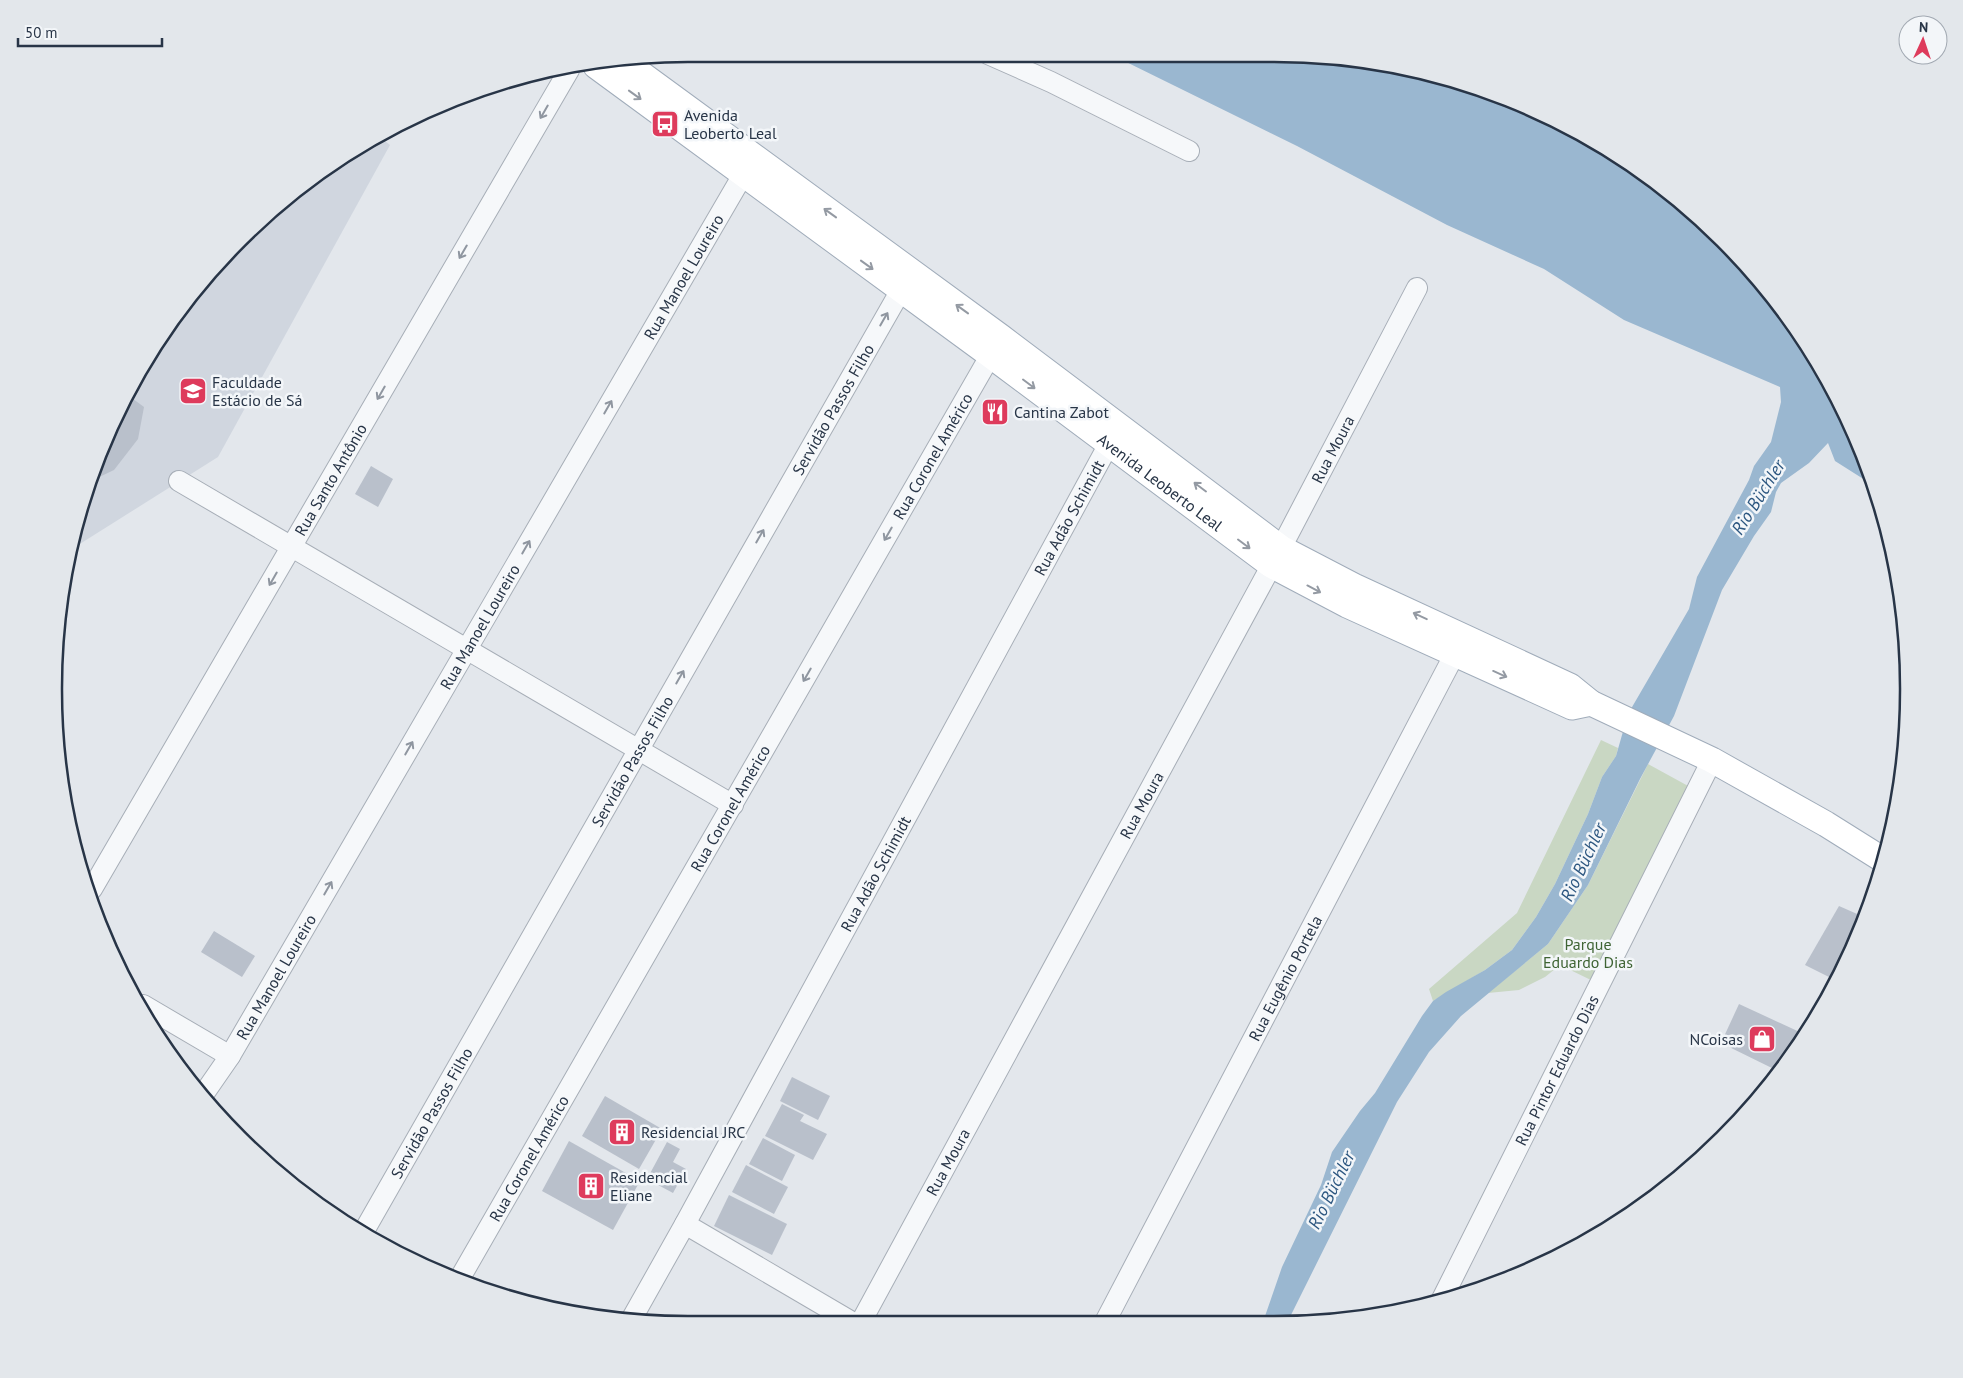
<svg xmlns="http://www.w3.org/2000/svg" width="1963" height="1378" viewBox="0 0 1963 1378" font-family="'PT Sans',sans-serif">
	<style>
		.built { fill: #d0d6df }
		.green { fill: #c9d7c3 }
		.water { fill: #9ab7d0 }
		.building { fill: #b9c0cb }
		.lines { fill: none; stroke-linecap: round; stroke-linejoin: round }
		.minor-casing { stroke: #a7aeb7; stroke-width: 22 }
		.major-casing { stroke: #a0acba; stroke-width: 27 }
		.minor { stroke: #f6f8fa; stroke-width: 20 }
		.major { stroke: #fff; stroke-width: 25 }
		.oneway { stroke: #949aa3 }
		.oneway2 { stroke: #8f96a0 }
		.labels { text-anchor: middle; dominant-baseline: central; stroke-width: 5; stroke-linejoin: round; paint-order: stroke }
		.poi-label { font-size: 16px; fill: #283547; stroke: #f3f6f9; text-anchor: start }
		.street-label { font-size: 16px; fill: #283547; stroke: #f3f6f9 }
		.park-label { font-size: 16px; fill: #3f6434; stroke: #f3f6f9 }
		.water-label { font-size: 18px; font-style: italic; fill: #2d5780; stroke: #f3f6f9 }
		.rim { fill: none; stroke: #283547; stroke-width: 2.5 }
	</style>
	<rect width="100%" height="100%" fill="#e3e7ec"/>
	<!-- built -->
	<path class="built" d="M 380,137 L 390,145 L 218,457 L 75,547 L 102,446 L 161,336 L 211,270 L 336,161 Z"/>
	<!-- green -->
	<g class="green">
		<path d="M 1601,740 L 1618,748 L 1616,756 L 1602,777 L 1588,814 L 1555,884 L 1536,917 L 1512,950 L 1485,970 L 1433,1001 L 1429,989 L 1517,913 Z"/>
		<path d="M 1648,764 L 1690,787 L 1595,982 L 1560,965 L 1545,977 L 1519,990 L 1488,993 L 1548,944 L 1588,885 Z"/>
	</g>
	<!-- water -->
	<path class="water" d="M 1110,54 L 1274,54 L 1398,66 L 1517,102 L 1591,139 L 1661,185 L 1751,270 L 1824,371 L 1876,487 L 1835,461 L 1828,443 L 1809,463 L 1781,483 L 1776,492 L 1771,512 L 1754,536 L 1722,590 L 1674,716 L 1640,779 L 1588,885 L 1548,944 L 1461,1016 L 1429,1052 L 1397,1102 L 1289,1319 L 1264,1319 L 1282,1267 L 1321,1185 L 1332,1152 L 1360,1111 L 1375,1093 L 1422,1016 L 1433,1001 L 1446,992 L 1485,970 L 1512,950 L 1536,917 L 1555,884 L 1588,814 L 1602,777 L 1616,756 L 1628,714 L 1689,609 L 1697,577 L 1749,480 L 1754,466 L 1771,442 L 1781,402 L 1780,387 L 1624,320 L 1544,269 L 1447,225 L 1297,146 Z"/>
	<!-- building -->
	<g class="building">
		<path d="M 129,396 L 144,407 L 138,439 L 114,470 L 93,480 L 102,446 Z"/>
		<path d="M 371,466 L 393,479 L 378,507 L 355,494 Z"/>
		<path d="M 1839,906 L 1864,917 L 1844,970 L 1837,981 L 1805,965 Z"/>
		<path d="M 214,931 L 255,956 L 242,977 L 201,952 Z"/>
		<path d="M 1739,1004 L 1804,1034 L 1780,1072 L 1721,1043 Z"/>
		<path d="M 792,1077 L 830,1096 L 818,1120 L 780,1101 Z"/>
		<path d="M 605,1096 L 662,1129 L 639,1169 L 582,1136 Z"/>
		<path d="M 782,1104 L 804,1115 L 800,1121 L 827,1134 L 813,1160 L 765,1136 Z"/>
		<path d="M 763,1138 L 795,1155 L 782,1181 L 749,1164 Z"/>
		<path d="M 569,1141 L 640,1181 L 613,1230 L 542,1191 Z"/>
		<path d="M 667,1142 L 680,1149 L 673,1162 L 686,1169 L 673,1193 L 647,1179 Z"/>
		<path d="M 746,1165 L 788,1187 L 774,1214 L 732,1192 Z"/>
		<path d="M 729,1195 L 787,1224 L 772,1255 L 714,1226 Z"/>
	</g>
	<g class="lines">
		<!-- minor casing -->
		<g class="minor-casing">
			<g id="minor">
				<path d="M 988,54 L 1051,82 L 1189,151"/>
				<path d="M 179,481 L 733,805"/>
				<path id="s1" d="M 92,889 L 569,70"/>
				<path d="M 143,1005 L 230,1056"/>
				<path id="s2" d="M 203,1095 L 230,1056 L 751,161"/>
				<path d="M 685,1224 L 852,1322"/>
				<path id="s3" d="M 364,1231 L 901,290"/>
				<path id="s4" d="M 460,1278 L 997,344"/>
				<path id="s5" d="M 1442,1299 L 1712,760"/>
				<path id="s6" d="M 631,1320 L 685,1224 L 1116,431"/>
				<path id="s7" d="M 1106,1320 L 1461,642"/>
				<path id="s8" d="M 861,1322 L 1281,548 L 1417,288"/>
			</g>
		</g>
		<!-- major casing -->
		<g class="major-casing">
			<g id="major">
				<path d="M 625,62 L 1001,337 L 1281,548 L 1354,586 L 1570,686 L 1591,703 L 1712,760 L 1826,824 L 1885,861"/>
				<path id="s9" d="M 596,66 L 990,355 L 1271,565 L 1347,605 L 1572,707 L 1591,703"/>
			</g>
		</g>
		<!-- minor -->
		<use href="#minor" class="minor"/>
		<!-- major -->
		<use href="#major" class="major"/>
	</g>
	<!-- one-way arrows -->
	<defs><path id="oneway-shaft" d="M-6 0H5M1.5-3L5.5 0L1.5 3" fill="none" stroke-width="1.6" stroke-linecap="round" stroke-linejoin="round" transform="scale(1.25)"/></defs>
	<g class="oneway">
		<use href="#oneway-shaft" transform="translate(635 95) rotate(36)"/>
		<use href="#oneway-shaft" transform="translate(830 213) rotate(-144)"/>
		<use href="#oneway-shaft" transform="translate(867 265) rotate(36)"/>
		<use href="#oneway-shaft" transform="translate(962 309) rotate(-144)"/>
		<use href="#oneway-shaft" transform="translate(1029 384) rotate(37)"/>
		<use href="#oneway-shaft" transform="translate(1200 487) rotate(-143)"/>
		<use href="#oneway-shaft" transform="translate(1244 544) rotate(37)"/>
		<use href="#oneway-shaft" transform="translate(1314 589) rotate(28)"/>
		<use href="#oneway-shaft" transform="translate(1420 616) rotate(-155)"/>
		<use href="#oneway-shaft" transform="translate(1500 674) rotate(24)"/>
	</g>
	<g class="oneway2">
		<use href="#oneway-shaft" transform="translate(544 112) rotate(120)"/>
		<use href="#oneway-shaft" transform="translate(463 252) rotate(120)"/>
		<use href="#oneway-shaft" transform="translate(884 319) rotate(-60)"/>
		<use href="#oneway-shaft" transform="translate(381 393) rotate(120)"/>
		<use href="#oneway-shaft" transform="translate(608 407) rotate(-60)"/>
		<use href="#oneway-shaft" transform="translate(888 534) rotate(120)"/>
		<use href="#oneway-shaft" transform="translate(760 536) rotate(-60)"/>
		<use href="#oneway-shaft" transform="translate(526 547) rotate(-60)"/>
		<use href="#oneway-shaft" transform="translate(273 579) rotate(120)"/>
		<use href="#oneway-shaft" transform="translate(807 675) rotate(120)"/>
		<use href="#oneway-shaft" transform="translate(680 677) rotate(-60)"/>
		<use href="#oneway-shaft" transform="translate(409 748) rotate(-60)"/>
		<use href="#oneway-shaft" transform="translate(328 888) rotate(-60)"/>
	</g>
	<!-- icons -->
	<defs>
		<g id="bus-square" transform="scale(1.4375)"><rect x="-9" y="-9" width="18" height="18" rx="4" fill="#de3b5c" stroke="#f3f6f9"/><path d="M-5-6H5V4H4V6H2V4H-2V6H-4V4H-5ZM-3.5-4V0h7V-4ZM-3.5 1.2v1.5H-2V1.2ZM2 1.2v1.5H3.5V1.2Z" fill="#fff"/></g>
		<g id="university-square" transform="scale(1.4375)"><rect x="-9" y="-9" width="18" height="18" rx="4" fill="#de3b5c" stroke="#f3f6f9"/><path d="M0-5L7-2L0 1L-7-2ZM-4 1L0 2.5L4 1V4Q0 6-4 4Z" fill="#fff"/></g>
		<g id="restaurant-square" transform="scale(1.4375)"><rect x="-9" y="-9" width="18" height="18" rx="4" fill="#de3b5c" stroke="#f3f6f9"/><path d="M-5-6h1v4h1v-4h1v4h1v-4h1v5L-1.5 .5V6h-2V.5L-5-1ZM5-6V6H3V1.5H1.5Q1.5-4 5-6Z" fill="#fff"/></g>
		<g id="shop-square" transform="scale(1.4375)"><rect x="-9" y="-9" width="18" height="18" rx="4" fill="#de3b5c" stroke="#f3f6f9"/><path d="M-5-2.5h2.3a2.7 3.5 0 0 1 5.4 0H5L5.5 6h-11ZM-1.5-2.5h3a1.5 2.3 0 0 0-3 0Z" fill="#fff"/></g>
		<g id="building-square" transform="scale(1.4375)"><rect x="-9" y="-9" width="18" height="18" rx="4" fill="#de3b5c" stroke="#f3f6f9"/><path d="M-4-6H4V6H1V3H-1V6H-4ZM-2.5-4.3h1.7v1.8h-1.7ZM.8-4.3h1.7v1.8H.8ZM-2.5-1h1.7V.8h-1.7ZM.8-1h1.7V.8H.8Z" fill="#fff"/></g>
	</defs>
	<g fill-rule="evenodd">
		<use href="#bus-square" x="665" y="124"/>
		<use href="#university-square" x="193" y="391"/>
		<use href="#restaurant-square" x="995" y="412"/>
		<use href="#shop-square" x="1762" y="1039"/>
		<use href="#building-square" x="622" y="1132"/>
		<use href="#building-square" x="591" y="1186"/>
	</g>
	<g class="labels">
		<!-- poi labels -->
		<g class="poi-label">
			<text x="684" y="115">Avenida<tspan x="684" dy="18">Leoberto Leal</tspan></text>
			<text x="212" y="382">Faculdade<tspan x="212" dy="18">Estácio de Sá</tspan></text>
			<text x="1014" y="412">Cantina Zabot</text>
			<text x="1743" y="1039" text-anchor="end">NCoisas</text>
			<text x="641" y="1132">Residencial JRC</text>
			<text x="610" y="1177">Residencial<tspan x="610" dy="18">Eliane</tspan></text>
		</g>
		<!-- street labels -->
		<g class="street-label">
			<text stroke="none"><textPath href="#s2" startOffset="949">Rua Manoel Loureiro</textPath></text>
			<text stroke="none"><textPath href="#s3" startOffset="946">Servidão Passos Filho</textPath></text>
			<text stroke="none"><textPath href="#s8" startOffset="992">Rua Moura</textPath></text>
			<text stroke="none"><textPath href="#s4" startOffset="948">Rua Coronel Américo</textPath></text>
			<text stroke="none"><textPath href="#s1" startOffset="474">Rua Santo Antônio</textPath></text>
			<text stroke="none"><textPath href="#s9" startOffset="701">Avenida Leoberto Leal</textPath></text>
			<text stroke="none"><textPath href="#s6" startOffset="914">Rua Adão Schimidt</textPath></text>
			<text stroke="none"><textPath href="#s2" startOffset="544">Rua Manoel Loureiro</textPath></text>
			<text stroke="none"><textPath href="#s3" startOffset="541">Servidão Passos Filho</textPath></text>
			<text stroke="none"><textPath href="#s8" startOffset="588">Rua Moura</textPath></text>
			<text stroke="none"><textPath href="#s4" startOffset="542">Rua Coronel Américo</textPath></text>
			<text stroke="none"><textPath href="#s6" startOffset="509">Rua Adão Schimidt</textPath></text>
			<text stroke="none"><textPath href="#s2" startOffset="139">Rua Manoel Loureiro</textPath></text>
			<text stroke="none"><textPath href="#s7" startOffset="386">Rua Eugênio Portela</textPath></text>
			<text stroke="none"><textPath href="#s5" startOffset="256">Rua Pintor Eduardo Dias</textPath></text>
			<text stroke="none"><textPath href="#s3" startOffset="136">Servidão Passos Filho</textPath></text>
			<text stroke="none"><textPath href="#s4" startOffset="138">Rua Coronel Américo</textPath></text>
			<text stroke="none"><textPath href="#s8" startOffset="182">Rua Moura</textPath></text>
		</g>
		<!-- park labels -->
		<g class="park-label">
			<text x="1588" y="944">Parque<tspan x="1588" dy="18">Eduardo Dias</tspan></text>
		</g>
		<!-- water labels -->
		<g class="water-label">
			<text transform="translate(1758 497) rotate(-58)">Rio Büchler</text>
			<text transform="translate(1583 862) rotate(-65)">Rio Büchler</text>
			<text transform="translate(1331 1190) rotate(-64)">Rio Büchler</text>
		</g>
	</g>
	<!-- crop -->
	<path d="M0 0H1963V1378H0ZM688 62H1274A626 626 0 0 1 1900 688V690A626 626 0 0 1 1274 1316H688A626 626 0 0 1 62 690V688A626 626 0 0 1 688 62Z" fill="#e3e7eb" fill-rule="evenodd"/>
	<path class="rim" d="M688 62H1274A626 626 0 0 1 1900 688V690A626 626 0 0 1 1274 1316H688A626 626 0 0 1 62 690V688A626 626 0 0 1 688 62Z"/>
	<!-- north arrow -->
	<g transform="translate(1923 40) rotate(3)"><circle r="24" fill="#f3f6f9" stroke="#a2a9b2"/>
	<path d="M0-4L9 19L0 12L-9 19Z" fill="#de3b5c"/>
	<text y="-8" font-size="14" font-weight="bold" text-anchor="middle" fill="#283547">N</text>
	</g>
	<!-- scale -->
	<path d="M18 38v8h144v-8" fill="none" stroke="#283547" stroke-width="2.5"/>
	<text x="25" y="38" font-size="15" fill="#283547" stroke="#f3f6f9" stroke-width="4" paint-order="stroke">50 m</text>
</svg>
